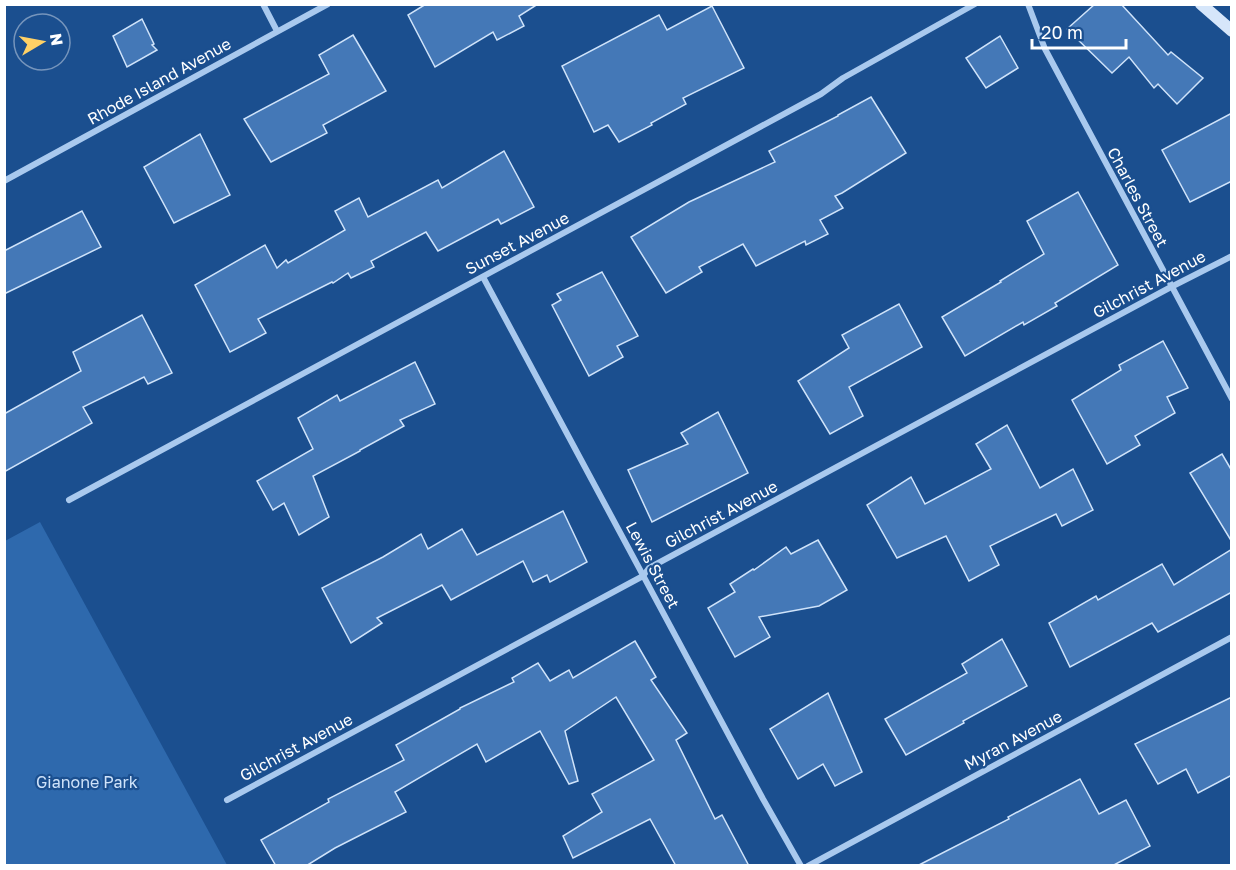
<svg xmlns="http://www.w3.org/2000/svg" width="1236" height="870" viewBox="0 0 1236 870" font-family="'Golos Text',sans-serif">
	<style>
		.green { fill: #2e69ad }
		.building { fill: #4478b7; stroke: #cfe3fa; stroke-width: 1.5 }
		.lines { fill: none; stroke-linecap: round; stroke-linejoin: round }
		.minor { stroke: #a9c9ee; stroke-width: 6 }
		.secondary { stroke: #d6e6fa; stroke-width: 12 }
		.labels { text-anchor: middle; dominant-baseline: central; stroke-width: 4.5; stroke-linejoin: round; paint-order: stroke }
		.street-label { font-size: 16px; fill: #fff; stroke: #1b4f8f }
		.park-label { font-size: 16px; fill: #cfe3fa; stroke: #1b4f8f }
	</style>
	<rect width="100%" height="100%" fill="#1b4f8f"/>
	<!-- green -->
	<path class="green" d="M 40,522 L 227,865 L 5,865 L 5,541 Z"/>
	<!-- building -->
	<g class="building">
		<path d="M 426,4 L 538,4 L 519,16 L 524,26 L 497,40 L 493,32 L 435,67 L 408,15 Z"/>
		<path d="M 1095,4 L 1121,4 L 1168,55 L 1171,52 L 1203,78 L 1177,104 L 1158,84 L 1154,88 L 1129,57 L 1112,73 L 1067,29 Z"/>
		<path d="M 712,6 L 744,68 L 683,98 L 686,104 L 651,123 L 652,125 L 619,142 L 608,125 L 594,132 L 562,66 L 659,15 L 667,30 Z"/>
		<path d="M 142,19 L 154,44 L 152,45 L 157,50 L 127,67 L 113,36 Z"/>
		<path d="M 353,35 L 386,91 L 323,125 L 327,133 L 271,162 L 244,119 L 329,74 L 319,55 Z"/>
		<path d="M 1000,36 L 1018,68 L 986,88 L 966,58 Z"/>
		<path d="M 871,97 L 906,153 L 842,193 L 835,196 L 843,208 L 820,220 L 828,234 L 806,245 L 805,241 L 756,266 L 743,244 L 699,267 L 702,272 L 666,293 L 631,237 L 689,202 L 775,162 L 769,151 L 838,116 L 838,115 Z"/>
		<path d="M 1232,113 L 1232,181 L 1190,202 L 1162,150 Z"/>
		<path d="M 200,134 L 230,195 L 174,223 L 144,167 Z"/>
		<path d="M 504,151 L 534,207 L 501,224 L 498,219 L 438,251 L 426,232 L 371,261 L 374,267 L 351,278 L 348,273 L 333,283 L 332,282 L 258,319 L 266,333 L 230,352 L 195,285 L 265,245 L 277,268 L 286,260 L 288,263 L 345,230 L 335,211 L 359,198 L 368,217 L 438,180 L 442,188 Z"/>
		<path d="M 1078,192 L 1118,265 L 1055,303 L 1057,306 L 1024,325 L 1023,322 L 965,356 L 942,317 L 1001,282 L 1000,281 L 1044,254 L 1027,221 Z"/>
		<path d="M 82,211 L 101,247 L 4,294 L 4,251 Z"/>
		<path d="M 602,272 L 638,336 L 617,346 L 623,357 L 589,376 L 552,305 L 561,300 L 557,294 Z"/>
		<path d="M 899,304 L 922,347 L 849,387 L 863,416 L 830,434 L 798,381 L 849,348 L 842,335 Z"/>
		<path d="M 142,315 L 172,373 L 148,384 L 144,377 L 83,407 L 92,423 L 4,472 L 4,414 L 81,371 L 73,352 Z"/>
		<path d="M 1163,341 L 1188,388 L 1167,397 L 1175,413 L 1135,436 L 1140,445 L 1107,464 L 1072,400 L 1121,370 L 1119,365 Z"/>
		<path d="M 415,362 L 435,404 L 400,420 L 404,426 L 360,450 L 360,451 L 313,476 L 329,517 L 299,535 L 284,503 L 273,510 L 257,481 L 313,449 L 298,418 L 337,395 L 340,401 Z"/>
		<path d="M 718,412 L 748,473 L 652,522 L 628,470 L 688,444 L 681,433 Z"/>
		<path d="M 1007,425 L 1040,488 L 1073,469 L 1093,510 L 1062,526 L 1056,514 L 990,546 L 999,565 L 969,581 L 946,536 L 897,558 L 867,505 L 911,477 L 925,504 L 991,469 L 976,444 Z"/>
		<path d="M 1222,454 L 1232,471 L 1232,542 L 1190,473 Z"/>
		<path d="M 563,511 L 587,562 L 550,582 L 547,575 L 533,582 L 523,561 L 451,600 L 442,585 L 377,618 L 382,623 L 351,643 L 322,588 L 383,557 L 421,534 L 428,549 L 462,529 L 477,555 Z"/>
		<path d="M 818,540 L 847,590 L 819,606 L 759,617 L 770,637 L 735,657 L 708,608 L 735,592 L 730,584 L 753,569 L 754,570 L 786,547 L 791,554 Z"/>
		<path d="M 1232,549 L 1232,592 L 1158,632 L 1152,623 L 1070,667 L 1049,623 L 1096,596 L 1098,600 L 1162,564 L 1174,585 Z"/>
		<path d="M 1002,639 L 1027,686 L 963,721 L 964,723 L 906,755 L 885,719 L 967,673 L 962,664 Z"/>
		<path d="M 635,641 L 656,677 L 651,680 L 687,733 L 676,740 L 715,819 L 722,815 L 749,866 L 676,866 L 650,819 L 573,858 L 563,836 L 602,812 L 592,794 L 654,760 L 616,697 L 565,731 L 578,781 L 569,784 L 540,731 L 486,762 L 477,744 L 395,792 L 406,812 L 335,848 L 306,866 L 276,866 L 261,840 L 329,802 L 328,799 L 404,760 L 396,745 L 460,709 L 460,708 L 514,682 L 512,678 L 538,663 L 550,681 L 569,670 L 573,678 Z"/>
		<path d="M 828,693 L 862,772 L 835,786 L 823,764 L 798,779 L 770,729 Z"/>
		<path d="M 1232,697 L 1232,775 L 1198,793 L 1186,769 L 1158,784 L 1135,744 Z"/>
		<path d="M 1080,779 L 1099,814 L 1126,800 L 1150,846 L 1112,866 L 917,866 L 1009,819 L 1008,817 Z"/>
	</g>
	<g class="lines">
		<!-- minor -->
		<g class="minor">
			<path d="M 263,4 L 277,31"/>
			<path d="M 1028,4 L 1045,49 L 1232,399"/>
			<path d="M 4,181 L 328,4"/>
			<path d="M 483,277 L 763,799 L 801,866"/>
			<path d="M 69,500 L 821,94 L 843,78 L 975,4"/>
			<path d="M 227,800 L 643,576 L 649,568 L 1171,287 L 1232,256"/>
			<path d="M 808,866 L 1232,637"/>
		</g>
		<!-- secondary -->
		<path class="secondary" d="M 1201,4 L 1232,31"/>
	</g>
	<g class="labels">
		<!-- street labels -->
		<g class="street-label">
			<text transform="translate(159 81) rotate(-29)">Rhode Island Avenue</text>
			<text transform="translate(1138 197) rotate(62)">Charles Street</text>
			<text transform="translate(517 243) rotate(-28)">Sunset Avenue</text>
			<text transform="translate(1149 284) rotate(-28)">Gilchrist Avenue</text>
			<text transform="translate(721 514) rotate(-28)">Gilchrist Avenue</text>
			<text transform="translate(653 565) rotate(62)">Lewis Street</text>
			<text transform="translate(1013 740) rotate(-28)">Myran Avenue</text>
			<text transform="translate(296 747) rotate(-28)">Gilchrist Avenue</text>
		</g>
		<!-- park labels -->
		<g class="park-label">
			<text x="87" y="782">Gianone Park</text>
		</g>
	</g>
	<!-- border -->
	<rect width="1236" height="870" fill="none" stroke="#ffffff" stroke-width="12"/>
	<!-- north arrow -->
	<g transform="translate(42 42) rotate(80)"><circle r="28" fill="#1b4f8f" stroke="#7695bc" stroke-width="1.5"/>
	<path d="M0-4.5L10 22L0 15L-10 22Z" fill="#ffd166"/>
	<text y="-9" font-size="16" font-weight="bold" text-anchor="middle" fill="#ffffff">N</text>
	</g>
	<!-- scale -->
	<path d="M1032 39v9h94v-9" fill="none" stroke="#ffffff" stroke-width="3"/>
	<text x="1041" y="39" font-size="18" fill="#ffffff" stroke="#1b4f8f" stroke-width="4.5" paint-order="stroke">20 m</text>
</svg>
